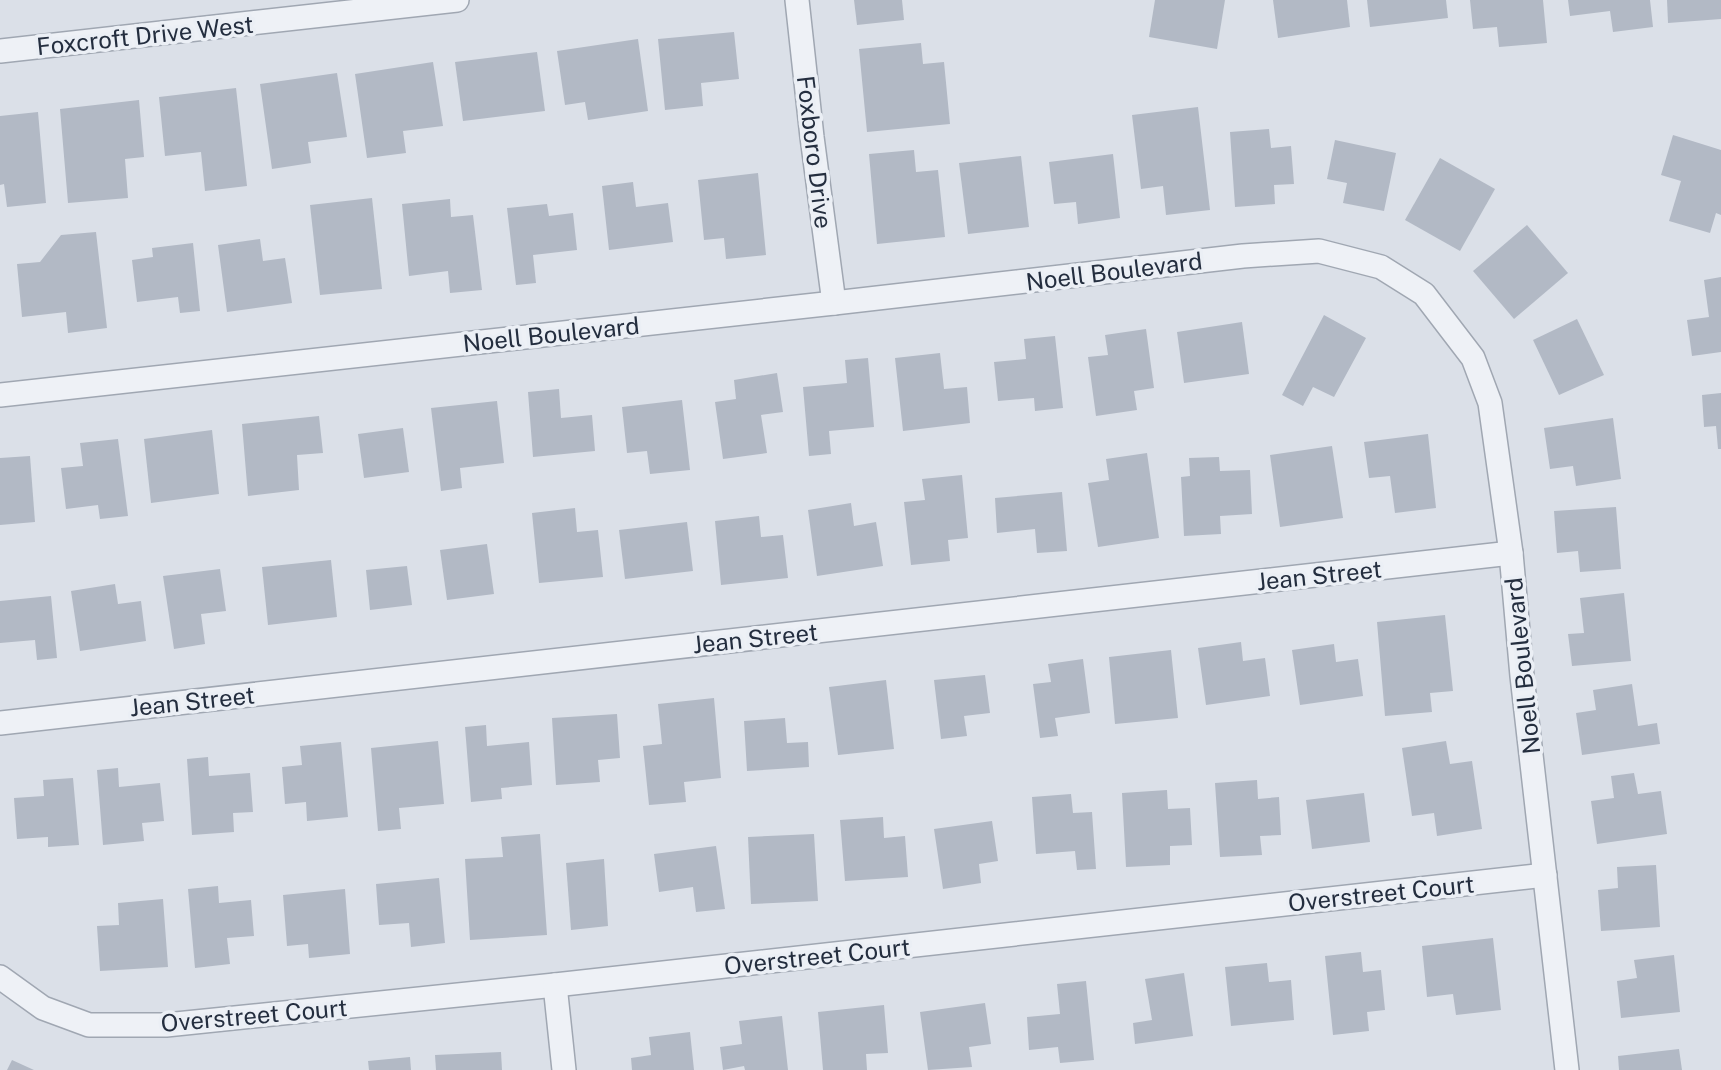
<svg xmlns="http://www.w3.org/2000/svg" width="1721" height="1070" viewBox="0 0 1721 1070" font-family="'Public Sans',sans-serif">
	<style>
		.building { fill: #b2b9c5 }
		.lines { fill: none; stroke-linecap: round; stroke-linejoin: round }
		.minor-casing { stroke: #a0a7b2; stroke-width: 26 }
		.minor { stroke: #eef1f6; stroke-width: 23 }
		.labels { text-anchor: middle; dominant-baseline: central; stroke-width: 7; stroke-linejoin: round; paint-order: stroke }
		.street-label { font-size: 24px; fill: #242e3f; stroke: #ebeff5 }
	</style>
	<rect width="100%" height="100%" fill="#dbe0e8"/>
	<!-- building -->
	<g class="building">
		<path d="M 854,0 L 902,0 L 904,20 L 857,25 Z"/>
		<path d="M 1155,0 L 1225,0 L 1217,49 L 1149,37 Z"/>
		<path d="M 1273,0 L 1347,0 L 1350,27 L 1278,38 Z"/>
		<path d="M 1367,0 L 1446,0 L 1448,18 L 1370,27 Z"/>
		<path d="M 1470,0 L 1543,0 L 1547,43 L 1499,47 L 1497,27 L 1473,29 Z"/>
		<path d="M 1568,0 L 1650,0 L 1653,27 L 1613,32 L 1610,11 L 1570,16 Z"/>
		<path d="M 1667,0 L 1721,0 L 1721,19 L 1668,23 Z"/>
		<path d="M 734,32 L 739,79 L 701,83 L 703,106 L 665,110 L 658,39 Z"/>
		<path d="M 638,39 L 648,111 L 588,120 L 585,102 L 565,105 L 557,51 Z"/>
		<path d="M 921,43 L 923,64 L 944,62 L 950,124 L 867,132 L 859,49 Z"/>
		<path d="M 537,52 L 545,111 L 463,121 L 455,62 Z"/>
		<path d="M 433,62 L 443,126 L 403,131 L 406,153 L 367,158 L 355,74 Z"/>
		<path d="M 337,73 L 347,137 L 308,142 L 311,163 L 272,169 L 260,84 Z"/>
		<path d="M 236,88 L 247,186 L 205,191 L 201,152 L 165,156 L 159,97 Z"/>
		<path d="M 139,100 L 144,157 L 125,159 L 128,198 L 68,203 L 60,109 Z"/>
		<path d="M 1198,107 L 1210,210 L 1166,215 L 1163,186 L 1141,189 L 1132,115 Z"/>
		<path d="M 38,112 L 46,203 L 7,207 L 4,184 L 0,185 L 0,116 Z"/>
		<path d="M 1269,129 L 1271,148 L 1291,146 L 1294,184 L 1274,185 L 1275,204 L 1235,207 L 1230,132 Z"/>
		<path d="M 1673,135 L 1721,150 L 1721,215 L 1716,213 L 1710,233 L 1669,221 L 1681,181 L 1661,175 Z"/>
		<path d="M 1335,140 L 1396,153 L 1384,211 L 1343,203 L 1347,183 L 1327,179 Z"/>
		<path d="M 914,150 L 916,172 L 938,170 L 945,237 L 877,244 L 869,154 Z"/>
		<path d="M 1113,154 L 1120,218 L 1078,224 L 1076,202 L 1054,204 L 1049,162 Z"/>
		<path d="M 1021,156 L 1029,227 L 968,234 L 959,163 Z"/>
		<path d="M 1440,158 L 1495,189 L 1460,251 L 1405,220 Z"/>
		<path d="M 758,173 L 766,255 L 726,259 L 724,238 L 704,240 L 698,180 Z"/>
		<path d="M 633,182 L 636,207 L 668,203 L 673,242 L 609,250 L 602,186 Z"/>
		<path d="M 372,198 L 382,289 L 320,295 L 310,205 Z"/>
		<path d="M 450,199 L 451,217 L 473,215 L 482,290 L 450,293 L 448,271 L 409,276 L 402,204 Z"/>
		<path d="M 547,204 L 549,216 L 573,213 L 577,250 L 533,255 L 536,283 L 516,285 L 507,208 Z"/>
		<path d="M 1527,225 L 1568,273 L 1514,319 L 1473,271 Z"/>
		<path d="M 96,232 L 107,328 L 68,333 L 66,312 L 22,317 L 17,264 L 40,262 L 61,235 Z"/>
		<path d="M 260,239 L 263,261 L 285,258 L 292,303 L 227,312 L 218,245 Z"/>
		<path d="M 193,243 L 200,311 L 180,313 L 178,297 L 137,302 L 132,260 L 153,257 L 152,248 Z"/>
		<path d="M 1721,277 L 1721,352 L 1692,356 L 1687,320 L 1709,317 L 1704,280 Z"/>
		<path d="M 1324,315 L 1366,338 L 1334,397 L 1313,387 L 1303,406 L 1282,395 Z"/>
		<path d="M 1577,319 L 1604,375 L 1559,395 L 1533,340 Z"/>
		<path d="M 1242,322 L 1249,374 L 1184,383 L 1177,332 Z"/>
		<path d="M 1146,329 L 1154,388 L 1134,391 L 1137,410 L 1096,416 L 1088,357 L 1108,355 L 1105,335 Z"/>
		<path d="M 1055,336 L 1063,408 L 1035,411 L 1034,398 L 998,401 L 994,362 L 1026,359 L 1024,339 Z"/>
		<path d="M 940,353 L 944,389 L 967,387 L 970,423 L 903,431 L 895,358 Z"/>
		<path d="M 868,358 L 874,427 L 829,431 L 831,454 L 809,456 L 803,387 L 847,383 L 845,360 Z"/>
		<path d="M 777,373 L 783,412 L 761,415 L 767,453 L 723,459 L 715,402 L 736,399 L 734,380 Z"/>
		<path d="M 559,389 L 561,418 L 592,415 L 595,451 L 533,457 L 528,392 Z"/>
		<path d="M 1721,393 L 1721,449 L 1718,449 L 1716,426 L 1704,427 L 1702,395 Z"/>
		<path d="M 682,400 L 690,470 L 650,474 L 647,451 L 627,453 L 622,407 Z"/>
		<path d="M 497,401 L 504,463 L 460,468 L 462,488 L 441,491 L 431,408 Z"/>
		<path d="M 319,416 L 323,453 L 297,455 L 299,490 L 248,496 L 242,424 Z"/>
		<path d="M 1613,418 L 1621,479 L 1576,486 L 1573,466 L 1550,469 L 1544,428 Z"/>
		<path d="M 403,428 L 409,472 L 364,478 L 358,434 Z"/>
		<path d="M 212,430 L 219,494 L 151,503 L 144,439 Z"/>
		<path d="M 1428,434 L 1436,508 L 1395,513 L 1390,476 L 1369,478 L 1364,442 Z"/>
		<path d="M 118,439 L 128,516 L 100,519 L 98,505 L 66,509 L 61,468 L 83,466 L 80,443 Z"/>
		<path d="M 1332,446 L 1343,518 L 1280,527 L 1270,455 Z"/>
		<path d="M 1147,453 L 1159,538 L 1098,547 L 1088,483 L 1109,480 L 1106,459 Z"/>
		<path d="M 30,456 L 35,522 L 0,525 L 0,458 Z"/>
		<path d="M 1219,457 L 1220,471 L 1250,470 L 1252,514 L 1220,516 L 1221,534 L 1184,536 L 1181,477 L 1190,476 L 1189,458 Z"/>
		<path d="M 962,475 L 968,538 L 948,540 L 950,561 L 911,565 L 904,502 L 925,500 L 922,479 Z"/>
		<path d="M 1062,492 L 1067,551 L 1037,553 L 1035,529 L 997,533 L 995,498 Z"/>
		<path d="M 851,503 L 854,526 L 876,522 L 883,566 L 817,576 L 808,510 Z"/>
		<path d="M 1616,507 L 1621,569 L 1580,572 L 1578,551 L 1557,553 L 1554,511 Z"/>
		<path d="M 575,508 L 577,532 L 598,530 L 603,577 L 539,583 L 532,513 Z"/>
		<path d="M 759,516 L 761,537 L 783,535 L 788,578 L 721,585 L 715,521 Z"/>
		<path d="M 687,522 L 693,571 L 625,579 L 619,530 Z"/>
		<path d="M 487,544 L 494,594 L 447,600 L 440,550 Z"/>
		<path d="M 331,560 L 337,617 L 268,625 L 262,567 Z"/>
		<path d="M 407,566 L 412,605 L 370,610 L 366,570 Z"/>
		<path d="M 220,569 L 226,611 L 201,614 L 205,644 L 174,649 L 163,576 Z"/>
		<path d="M 115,584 L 118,604 L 141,601 L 146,641 L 80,651 L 71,591 Z"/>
		<path d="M 1624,593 L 1631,661 L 1572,666 L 1568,634 L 1584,633 L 1580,598 Z"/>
		<path d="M 51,596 L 57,658 L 37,660 L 35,640 L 0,643 L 0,601 Z"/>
		<path d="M 1445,615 L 1453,691 L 1430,693 L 1432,712 L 1385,716 L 1377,622 Z"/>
		<path d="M 1241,642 L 1243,661 L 1265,658 L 1270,696 L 1206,705 L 1198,648 Z"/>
		<path d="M 1334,644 L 1336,662 L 1358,659 L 1363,696 L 1300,705 L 1292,650 Z"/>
		<path d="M 1171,650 L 1178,718 L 1115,724 L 1109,657 Z"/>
		<path d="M 1083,659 L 1090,713 L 1055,718 L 1058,736 L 1040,738 L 1033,684 L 1051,682 L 1048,664 Z"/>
		<path d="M 985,675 L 990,713 L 964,716 L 967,736 L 941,739 L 934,680 Z"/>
		<path d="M 886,680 L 894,749 L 838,755 L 829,687 Z"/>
		<path d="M 1632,684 L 1638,726 L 1657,723 L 1660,744 L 1582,755 L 1576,713 L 1596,710 L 1593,690 Z"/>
		<path d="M 714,698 L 721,778 L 684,782 L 686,802 L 649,805 L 643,746 L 662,744 L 658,704 Z"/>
		<path d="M 617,714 L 620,758 L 598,760 L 600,782 L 556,785 L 552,718 Z"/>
		<path d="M 785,718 L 787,743 L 808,742 L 809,767 L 747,771 L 744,721 Z"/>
		<path d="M 486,725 L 487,746 L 529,742 L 532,785 L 501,788 L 502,799 L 471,802 L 465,727 Z"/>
		<path d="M 438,741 L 444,804 L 399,808 L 401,829 L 378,831 L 371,748 Z"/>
		<path d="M 1446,741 L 1450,764 L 1472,761 L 1482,829 L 1437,836 L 1434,813 L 1412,816 L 1402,748 Z"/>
		<path d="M 341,742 L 348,817 L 307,821 L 306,802 L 285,804 L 282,767 L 302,765 L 300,746 Z"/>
		<path d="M 208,757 L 209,776 L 250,773 L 253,812 L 233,813 L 234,832 L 192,835 L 187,759 Z"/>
		<path d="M 118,768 L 119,787 L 160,783 L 164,821 L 142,823 L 144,841 L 103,845 L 97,770 Z"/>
		<path d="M 1634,773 L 1638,794 L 1661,791 L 1667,834 L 1597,844 L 1591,801 L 1614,798 L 1611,776 Z"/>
		<path d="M 73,778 L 79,845 L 48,847 L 48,837 L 17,839 L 14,798 L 44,796 L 43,780 Z"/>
		<path d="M 1257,780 L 1258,799 L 1279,797 L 1281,835 L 1260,836 L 1262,855 L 1220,857 L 1215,783 Z"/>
		<path d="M 1167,790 L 1168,809 L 1190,808 L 1192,845 L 1170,846 L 1170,865 L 1126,867 L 1122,793 Z"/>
		<path d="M 1364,793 L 1370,842 L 1312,849 L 1306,800 Z"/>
		<path d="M 1071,794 L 1073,813 L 1092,812 L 1096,869 L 1077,870 L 1075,851 L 1036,854 L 1032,797 Z"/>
		<path d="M 883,817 L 884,838 L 905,836 L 908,877 L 845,881 L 840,820 Z"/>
		<path d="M 992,821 L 998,861 L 979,864 L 981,883 L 943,889 L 934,829 Z"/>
		<path d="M 540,834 L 547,935 L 470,940 L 465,859 L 503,857 L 501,837 Z"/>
		<path d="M 814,834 L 818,901 L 751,904 L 748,837 Z"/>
		<path d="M 716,846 L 725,909 L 696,912 L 693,887 L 659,892 L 654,854 Z"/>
		<path d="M 604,859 L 608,926 L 571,930 L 566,863 Z"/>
		<path d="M 1656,865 L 1660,927 L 1601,931 L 1598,890 L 1618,888 L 1617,867 Z"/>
		<path d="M 439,878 L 445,943 L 411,947 L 409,923 L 379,925 L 376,884 Z"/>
		<path d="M 218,886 L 219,903 L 251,900 L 254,936 L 227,938 L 230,964 L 195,968 L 188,889 Z"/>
		<path d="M 345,889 L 350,954 L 309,958 L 308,944 L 287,946 L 283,895 Z"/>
		<path d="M 163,899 L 168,967 L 100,971 L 97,926 L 119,925 L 118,903 Z"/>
		<path d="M 1493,938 L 1501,1010 L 1456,1015 L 1453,994 L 1427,997 L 1422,946 Z"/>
		<path d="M 1361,952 L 1363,972 L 1381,970 L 1385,1010 L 1367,1012 L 1369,1031 L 1333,1035 L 1325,956 Z"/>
		<path d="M 1674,955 L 1680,1012 L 1621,1018 L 1617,981 L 1637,978 L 1634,960 Z"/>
		<path d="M 1267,963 L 1269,982 L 1291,980 L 1294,1020 L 1231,1026 L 1225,967 Z"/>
		<path d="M 1184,973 L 1193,1036 L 1135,1044 L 1133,1023 L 1152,1020 L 1145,979 Z"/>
		<path d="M 1086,981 L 1094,1060 L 1060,1063 L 1058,1047 L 1029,1050 L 1027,1017 L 1060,1014 L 1057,984 Z"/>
		<path d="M 985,1003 L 991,1044 L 969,1047 L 972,1067 L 928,1070 L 920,1012 Z"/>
		<path d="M 884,1005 L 888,1053 L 866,1054 L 867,1070 L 823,1070 L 818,1012 Z"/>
		<path d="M 782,1016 L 788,1070 L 745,1070 L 744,1066 L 723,1070 L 720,1047 L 742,1044 L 739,1021 Z"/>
		<path d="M 690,1032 L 694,1070 L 632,1070 L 631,1058 L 651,1055 L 649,1037 Z"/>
		<path d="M 1679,1049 L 1682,1070 L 1619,1070 L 1618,1056 Z"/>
		<path d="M 501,1052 L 502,1070 L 436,1070 L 435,1055 Z"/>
		<path d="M 410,1057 L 411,1070 L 369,1070 L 368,1061 Z"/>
		<path d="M 12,1060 L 34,1070 L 7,1070 Z"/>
	</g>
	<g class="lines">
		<!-- minor casing -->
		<g class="minor-casing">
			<g id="minor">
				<path d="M 797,0 L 812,137 L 834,303"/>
				<path d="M 0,51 L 457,0"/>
				<path d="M 0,395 L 834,303 L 1243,256 L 1319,251 L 1381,267 L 1424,294 L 1473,358 L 1490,403 L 1511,553 L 1522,676 L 1567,1070"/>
				<path d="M 0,723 L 1511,553"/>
				<path d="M 0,977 L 43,1008 L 89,1025 L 166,1025 L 555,985 L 1545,875"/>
				<path d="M 555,985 L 564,1070"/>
			</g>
		</g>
		<!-- minor -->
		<use href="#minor" class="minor"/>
	</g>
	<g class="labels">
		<!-- street labels -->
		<g class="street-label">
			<text transform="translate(145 35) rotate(-6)">Foxcroft Drive West</text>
			<text transform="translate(815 152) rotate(83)">Foxboro Drive</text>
			<text transform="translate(1114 271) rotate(-7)">Noell Boulevard</text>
			<text transform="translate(551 334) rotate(-6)">Noell Boulevard</text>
			<text transform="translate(1319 575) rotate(-6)">Jean Street</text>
			<text transform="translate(755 638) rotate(-6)">Jean Street</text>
			<text transform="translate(1522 666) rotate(-96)">Noell Boulevard</text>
			<text transform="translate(192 701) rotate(-6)">Jean Street</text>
			<text transform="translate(1381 893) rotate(-6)">Overstreet Court</text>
			<text transform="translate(817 956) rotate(-6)">Overstreet Court</text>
			<text transform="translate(254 1015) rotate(-5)">Overstreet Court</text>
		</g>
	</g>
</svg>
